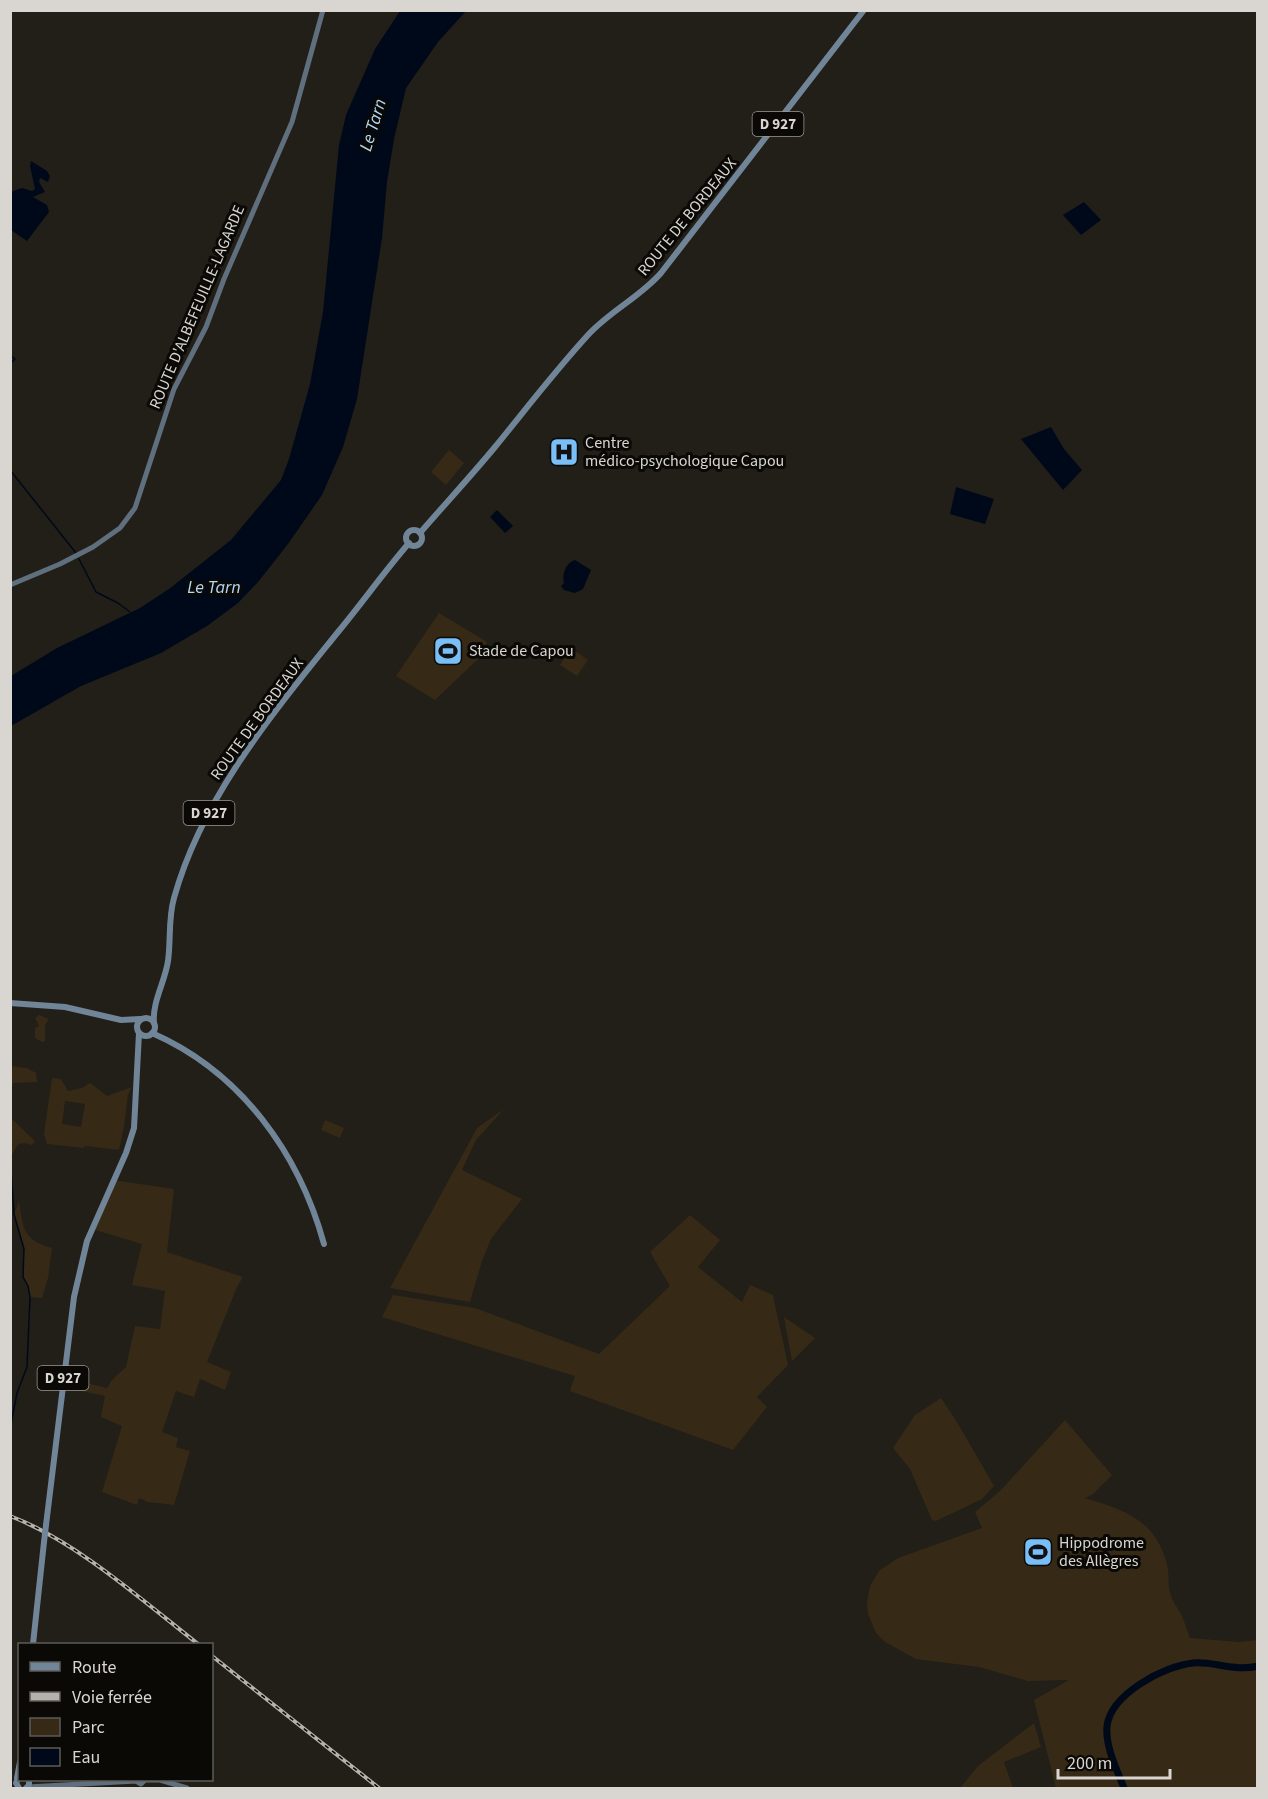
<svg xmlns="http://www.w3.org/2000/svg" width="1268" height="1799" viewBox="0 0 1268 1799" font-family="'Source Sans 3',sans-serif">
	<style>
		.green { fill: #362a16; fill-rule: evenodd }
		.water { fill: #000919 }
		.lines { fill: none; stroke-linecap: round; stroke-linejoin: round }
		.stream { stroke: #000919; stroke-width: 1.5 }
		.river { stroke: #000919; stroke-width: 7 }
		.secondary { stroke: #5f6f7d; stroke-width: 5 }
		.primary { stroke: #718598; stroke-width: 6 }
		.rail-casing { stroke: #b5b2ad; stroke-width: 4 }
		.rail { stroke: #0a0906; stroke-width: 1.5; stroke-dasharray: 4.5; stroke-linecap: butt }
		.primary-bridge { stroke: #718598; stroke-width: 6 }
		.labels { text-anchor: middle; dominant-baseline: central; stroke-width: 6; stroke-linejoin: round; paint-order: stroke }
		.shield { fill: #0a0906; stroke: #9b9894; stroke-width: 1.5 }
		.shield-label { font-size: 15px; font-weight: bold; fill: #d9d6d1 }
		.street-label { font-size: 16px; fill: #d9d6d1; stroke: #0a0906 }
		.poi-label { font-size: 16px; fill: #d9d6d1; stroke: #0a0906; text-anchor: start }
		.water-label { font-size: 18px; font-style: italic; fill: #b4d8f8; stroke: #0a0906 }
	</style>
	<rect width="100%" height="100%" fill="#221e18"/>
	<!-- green -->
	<g class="green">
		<path d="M 449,450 L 464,463 L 446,485 L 431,472 Z"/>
		<path d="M 439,613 L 487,642 L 477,660 L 435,700 L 396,676 Z"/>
		<path d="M 571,648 L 588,660 L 577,676 L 560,665 Z"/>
		<path d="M 39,1015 L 49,1019 L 45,1025 L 45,1041 L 42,1042 L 35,1038 L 35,1028 L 39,1026 L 35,1018 Z"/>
		<path d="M 11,1066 L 27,1068 L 36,1073 L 37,1082 L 13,1083 L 11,1090 Z"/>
		<path d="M 52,1078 L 61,1079 L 68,1091 L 82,1088 L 90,1083 L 107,1096 L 132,1087 L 128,1094 L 124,1127 L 119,1150 L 85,1146 L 84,1148 L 47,1144 L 44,1134 ZM 65,1101 L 85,1104 L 81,1127 L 62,1124 Z"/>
		<path d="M 504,1109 L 476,1140 L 462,1170 L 522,1199 L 491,1239 L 482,1261 L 470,1302 L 390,1288 L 477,1128 Z"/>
		<path d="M 10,1117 L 35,1141 L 32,1145 C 17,1140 17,1146 11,1157 Z"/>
		<path d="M 325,1120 L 344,1128 L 340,1138 L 321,1130 Z"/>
		<path d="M 113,1180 L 174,1189 L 167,1252 L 243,1277 L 237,1287 L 207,1362 L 231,1372 L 225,1390 L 200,1379 L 194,1397 L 176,1391 L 162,1432 L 178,1438 L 176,1447 L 190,1451 L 174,1505 L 148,1502 L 139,1498 L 137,1505 L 102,1492 L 122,1426 L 101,1417 L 105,1396 L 68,1388 L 70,1379 L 107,1388 L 112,1380 L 126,1367 L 135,1326 L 160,1329 L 165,1291 L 132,1285 L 142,1244 L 92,1229 Z"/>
		<path d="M 19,1201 C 23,1229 23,1240 52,1248 L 48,1278 L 42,1298 L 30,1297 L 28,1286 L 23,1277 L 24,1249 L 14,1214 Z"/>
		<path d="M 690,1215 L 720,1240 L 698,1267 L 742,1302 L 750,1285 L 773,1295 L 788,1365 L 757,1397 L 767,1407 L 733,1450 L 570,1391 L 575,1376 L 382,1317 L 393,1295 L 475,1308 L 599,1354 L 670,1286 L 650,1252 Z"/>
		<path d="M 784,1317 L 815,1338 L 792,1361 Z"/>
		<path d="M 941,1398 L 957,1422 L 994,1486 L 982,1499 L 936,1521 L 932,1520 L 910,1469 L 893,1448 L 915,1415 Z"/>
		<path d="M 1065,1420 L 1112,1475 L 1093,1494 L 1085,1498 C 1124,1510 1155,1519 1167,1564 C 1170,1574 1167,1586 1171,1596 C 1173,1603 1179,1609 1182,1616 C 1185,1623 1187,1631 1190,1638 L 1239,1642 L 1257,1640 L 1257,1788 L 1056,1788 L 1034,1700 L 1069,1680 L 1028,1681 L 979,1667 L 916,1659 L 885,1642 L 876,1633 L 868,1614 L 867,1602 L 870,1586 L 879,1571 L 898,1558 L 982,1528 L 975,1512 L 1000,1491 Z"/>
		<path d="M 1034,1723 L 1041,1747 L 1004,1762 L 1013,1788 L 960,1788 L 978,1766 Z"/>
	</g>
	<!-- water -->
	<g class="water">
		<path d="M 400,11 L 466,11 L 438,42 L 406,88 L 394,139 L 387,182 L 382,238 L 357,399 L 343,447 L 322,495 L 288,544 L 258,582 L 238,603 L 207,626 L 161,653 L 81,686 L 11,726 L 11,676 L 57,648 L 140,608 L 169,589 L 231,540 L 281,480 L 289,459 L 310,384 L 323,312 L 339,145 L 346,115 L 375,49 Z"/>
		<path d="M 31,161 L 47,171 L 50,176 L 48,182 L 40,178 L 39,182 L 45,192 L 33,197 L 47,205 L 49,212 L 27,241 L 11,230 L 10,192 L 22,188 L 32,191 L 35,189 L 30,166 Z"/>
		<path d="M 1084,202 L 1101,220 L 1081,235 L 1063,215 Z"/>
		<path d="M 1051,427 L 1064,449 L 1082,470 L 1063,490 L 1021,439 Z"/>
		<path d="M 956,487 L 994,499 L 985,524 L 950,514 Z"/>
		<path d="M 497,510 L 513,526 L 505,533 L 490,517 Z"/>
		<path d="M 575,560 L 591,570 L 583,589 L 575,593 L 564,590 L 561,586 L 564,583 C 562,575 565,563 575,560 Z"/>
	</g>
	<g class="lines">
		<!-- stream -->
		<g class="stream">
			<path d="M 10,355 L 15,359 L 10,364"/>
			<path d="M 10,470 L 76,553"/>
			<path d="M 79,559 L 96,592 L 118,603 L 130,612"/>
			<path d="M 10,1154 L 14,1214 L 24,1249 L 23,1277 L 28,1286 L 30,1297 L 27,1367 L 17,1393 L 10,1429"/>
		</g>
		<!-- river -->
		<path class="river" d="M 1124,1788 C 1117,1770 1105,1746 1107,1726 C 1111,1694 1164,1666 1193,1663 C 1214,1661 1235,1672 1258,1666"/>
		<!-- secondary -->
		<g class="secondary">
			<path d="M 10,585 L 60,564 L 93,547 L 120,528 L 135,508 L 174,389 L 206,327 L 224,279 L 292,122 L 323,10"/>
			<path d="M 145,1780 L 160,1780 L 187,1788"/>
			<path d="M 28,1787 L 136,1781 L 141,1784 L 145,1780"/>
		</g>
		<!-- primary -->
		<g class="primary">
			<circle cx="414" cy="538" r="8"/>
			<path d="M 420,533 C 445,504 471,476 495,447 C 526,409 555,371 588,335 C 610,311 640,297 661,273 L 864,10"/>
			<path d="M 10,1003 L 65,1007 L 121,1020 L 140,1019"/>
			<circle cx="146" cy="1027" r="9"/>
			<path d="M 154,1023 C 152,1002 165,982 168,961 C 171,940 168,919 174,898 C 202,797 273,713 338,632 C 362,603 384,572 409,543"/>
			<path d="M 152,1033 C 241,1072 299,1153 324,1244"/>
			<path d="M 46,1525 L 74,1297 L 87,1241 L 126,1153 L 134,1128 L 139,1033"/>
			<path d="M 33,1644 L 44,1542"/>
			<path d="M 19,1777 L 16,1783 L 19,1788"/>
			<path d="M 17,1778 L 20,1762"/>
			<path d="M 26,1788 L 29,1785 L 29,1780"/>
		</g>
		<!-- rail casing -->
		<g class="rail-casing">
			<g id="rail">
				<path d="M 10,1516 C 76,1541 143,1601 198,1644"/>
				<path d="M 212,1656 L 379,1788"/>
			</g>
		</g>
		<!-- rail -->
		<use href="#rail" class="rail"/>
		<!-- primary-bridge -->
		<path class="primary-bridge" d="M 44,1542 L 46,1525"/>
	</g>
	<!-- icons -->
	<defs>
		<g id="hospital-square" transform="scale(1.5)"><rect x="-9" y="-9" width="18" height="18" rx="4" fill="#7abef8" stroke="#0a0906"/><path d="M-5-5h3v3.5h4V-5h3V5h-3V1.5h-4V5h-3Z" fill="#111"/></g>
		<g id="stadium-square" transform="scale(1.5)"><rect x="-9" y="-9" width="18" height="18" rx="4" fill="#7abef8" stroke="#0a0906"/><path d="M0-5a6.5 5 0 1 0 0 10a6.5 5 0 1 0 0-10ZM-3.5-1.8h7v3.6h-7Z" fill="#111"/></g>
	</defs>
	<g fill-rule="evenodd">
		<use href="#hospital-square" x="564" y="452"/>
		<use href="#stadium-square" x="448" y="651"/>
		<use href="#stadium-square" x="1038" y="1552"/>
	</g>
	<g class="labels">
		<!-- shield labels -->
		<g class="shield">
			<rect x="752.5" y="112" width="51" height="24" rx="4.5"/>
			<rect x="183.5" y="801" width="51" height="24" rx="4.5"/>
			<rect x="37.5" y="1366" width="51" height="24" rx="4.5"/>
		</g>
		<g class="shield-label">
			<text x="778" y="124">D 927</text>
			<text x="209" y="813">D 927</text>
			<text x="63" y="1378">D 927</text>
		</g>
		<!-- street labels -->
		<g class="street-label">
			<text transform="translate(687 217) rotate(-51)">ROUTE DE BORDEAUX</text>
			<text transform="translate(197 307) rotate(-67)">ROUTE D'ALBEFEUILLE-LAGARDE</text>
			<text transform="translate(257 719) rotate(-54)">ROUTE DE BORDEAUX</text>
		</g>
		<!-- poi labels -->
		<g class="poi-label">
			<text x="585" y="443">Centre<tspan x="585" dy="18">médico-psychologique Capou</tspan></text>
			<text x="469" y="651">Stade de Capou</text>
			<text x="1059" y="1543">Hippodrome<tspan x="1059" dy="18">des Allègres</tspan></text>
		</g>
		<!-- water labels -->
		<g class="water-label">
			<text transform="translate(373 125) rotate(-73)">Le Tarn</text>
			<text x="214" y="587">Le Tarn</text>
		</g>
	</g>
	<!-- border -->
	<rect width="1268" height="1799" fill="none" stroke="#d9d6d1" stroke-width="24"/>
	<!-- legend -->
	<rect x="18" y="1643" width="195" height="138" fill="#0a0906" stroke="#5d5b57" stroke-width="1.5"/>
	<rect x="30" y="1662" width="30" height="9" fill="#718598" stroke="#5d5b57" stroke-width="1.5"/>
	<text x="72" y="1673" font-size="18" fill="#d9d6d1">Route</text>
	<rect x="30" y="1692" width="30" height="9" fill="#b5b2ad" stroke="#5d5b57" stroke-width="1.5"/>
	<text x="72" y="1703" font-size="18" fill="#d9d6d1">Voie ferrée</text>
	<rect x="30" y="1718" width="30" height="18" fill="#362a16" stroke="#5d5b57" stroke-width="1.5"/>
	<text x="72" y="1733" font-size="18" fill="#d9d6d1">Parc</text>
	<rect x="30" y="1748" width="30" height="18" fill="#000919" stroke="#5d5b57" stroke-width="1.5"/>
	<text x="72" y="1763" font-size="18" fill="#d9d6d1">Eau</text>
	<!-- scale -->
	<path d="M1058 1769v9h112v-9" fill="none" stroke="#d9d6d1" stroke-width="3"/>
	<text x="1067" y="1769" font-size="18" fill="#d9d6d1" stroke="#0a0906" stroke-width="4.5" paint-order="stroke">200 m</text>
</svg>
